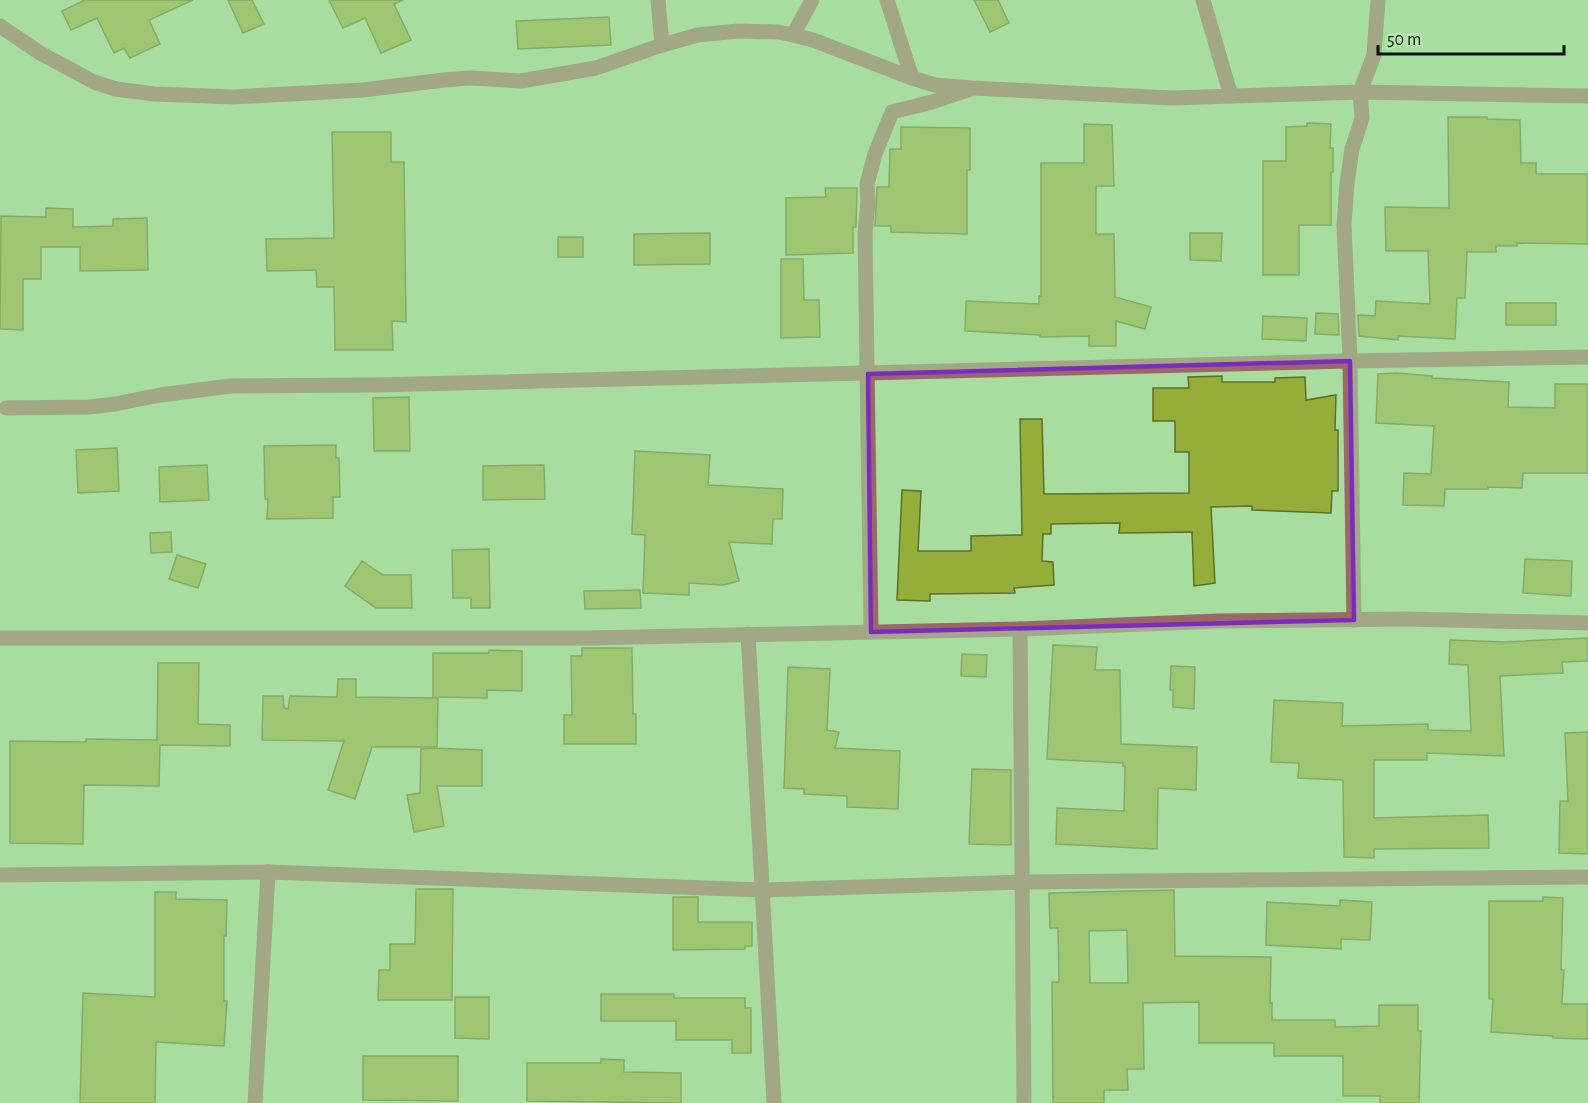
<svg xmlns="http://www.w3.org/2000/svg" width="1588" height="1103" viewBox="0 0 1588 1103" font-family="'Alegreya Sans',sans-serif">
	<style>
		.building { fill: #94ae39; stroke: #5e6f27; stroke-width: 1.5; fill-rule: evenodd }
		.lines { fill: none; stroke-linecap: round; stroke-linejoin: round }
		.minor { stroke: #9b6867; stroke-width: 15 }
		.marked { fill: none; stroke: #7b2cbf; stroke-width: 4.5; stroke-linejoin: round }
	</style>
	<rect width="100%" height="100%" fill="#a8dda0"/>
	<!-- building -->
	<g class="building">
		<path d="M 85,0 L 193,0 L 149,20 L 160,44 L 130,58 L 124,48 L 114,53 L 97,18 L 71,30 L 62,11 Z"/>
		<path d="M 228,0 L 252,0 L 264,24 L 243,33 Z"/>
		<path d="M 329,0 L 403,0 L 394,4 L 411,40 L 381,53 L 365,18 L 343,28 Z"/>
		<path d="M 974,0 L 998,0 L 1009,23 L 990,32 Z"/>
		<path d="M 609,17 L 611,45 L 518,49 L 516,21 Z"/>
		<path d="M 1448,117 L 1487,117 L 1487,119 L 1520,120 L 1521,163 L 1536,163 L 1536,174 L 1588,174 L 1588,244 L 1517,243 L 1517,246 L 1496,246 L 1496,252 L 1467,252 L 1465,298 L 1457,298 L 1455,339 L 1398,336 L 1398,340 L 1359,336 L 1358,315 L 1375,316 L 1376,301 L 1430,304 L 1428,251 L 1386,251 L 1385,207 L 1449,208 Z"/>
		<path d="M 1307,123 L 1331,124 L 1330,148 L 1333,148 L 1333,172 L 1331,172 L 1331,225 L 1299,225 L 1299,275 L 1263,275 L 1263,161 L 1286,161 L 1286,127 L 1307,126 Z"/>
		<path d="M 1084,124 L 1112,125 L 1114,186 L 1096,186 L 1096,234 L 1114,234 L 1115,297 L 1151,307 L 1145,329 L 1116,321 L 1116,346 L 1089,346 L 1089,336 L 1040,337 L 1040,335 L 965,331 L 966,301 L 1039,304 L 1039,296 L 1041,296 L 1041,163 L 1084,163 Z"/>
		<path d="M 901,127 L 970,128 L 970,170 L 967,170 L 967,234 L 891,232 L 891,226 L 875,226 L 877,187 L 889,187 L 890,149 L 901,149 Z"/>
		<path d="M 332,132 L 391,132 L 391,162 L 404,162 L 406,322 L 392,321 L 393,350 L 335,350 L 334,287 L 317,287 L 316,270 L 267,271 L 266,239 L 334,238 Z"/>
		<path d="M 825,188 L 857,188 L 856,227 L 853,227 L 853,253 L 786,255 L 786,198 L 826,197 Z"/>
		<path d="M 46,208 L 73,209 L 73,227 L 113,226 L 113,219 L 147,218 L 148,270 L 80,271 L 80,247 L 41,247 L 41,279 L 23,279 L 23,330 L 0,329 L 1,216 L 46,217 Z"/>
		<path d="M 710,233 L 710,264 L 634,265 L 634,234 Z"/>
		<path d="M 1190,233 L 1222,233 L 1221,261 L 1190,260 Z"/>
		<rect x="558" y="237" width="25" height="20"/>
		<path d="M 781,259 L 803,259 L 804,300 L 819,300 L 820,337 L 781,338 Z"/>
		<rect x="1506" y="303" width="50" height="22"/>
		<path d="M 1316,313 L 1338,314 L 1339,335 L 1315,334 Z"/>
		<path d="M 1263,316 L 1307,318 L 1306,341 L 1262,339 Z"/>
		<path d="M 1397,373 L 1432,376 L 1432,378 L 1509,382 L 1508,407 L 1555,408 L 1555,384 L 1588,384 L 1588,473 L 1523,473 L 1522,488 L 1488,487 L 1488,489 L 1445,489 L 1444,506 L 1403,505 L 1404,473 L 1431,474 L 1434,426 L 1376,423 L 1378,374 Z"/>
		<path d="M 1222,376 L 1222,382 L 1275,382 L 1275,378 L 1305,377 L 1306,400 L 1336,395 L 1335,430 L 1338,430 L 1338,491 L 1332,491 L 1331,513 L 1252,510 L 1252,506 L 1211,507 L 1215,583 L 1194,586 L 1192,532 L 1119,533 L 1120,523 L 1051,524 L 1051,534 L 1043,534 L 1042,561 L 1053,562 L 1054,585 L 1014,588 L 1015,593 L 930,594 L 930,601 L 897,600 L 902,490 L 921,491 L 918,551 L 971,551 L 971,536 L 1022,535 L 1020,419 L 1042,419 L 1044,494 L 1189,493 L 1189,452 L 1175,452 L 1175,421 L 1153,421 L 1153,388 L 1189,388 L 1188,377 Z"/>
		<path d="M 409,397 L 410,451 L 374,451 L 373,398 Z"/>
		<path d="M 336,445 L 336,458 L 339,458 L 340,497 L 333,497 L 333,518 L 267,519 L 268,499 L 265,499 L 264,446 Z"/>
		<path d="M 117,448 L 119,491 L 78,493 L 76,450 Z"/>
		<path d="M 635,451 L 710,455 L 708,485 L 783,489 L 782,519 L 773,519 L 772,544 L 729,542 L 739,581 L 723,585 L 689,583 L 689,595 L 643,593 L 645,535 L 632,534 Z"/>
		<path d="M 207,465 L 209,500 L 160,502 L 159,467 Z"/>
		<path d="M 544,465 L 545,499 L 483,500 L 483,466 Z"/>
		<path d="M 171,532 L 172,552 L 151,553 L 150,533 Z"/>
		<path d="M 489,549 L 490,608 L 471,608 L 471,598 L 453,598 L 452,550 Z"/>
		<path d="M 177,555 L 206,564 L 198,588 L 169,579 Z"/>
		<path d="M 1525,559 L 1572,561 L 1571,596 L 1523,593 Z"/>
		<path d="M 362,561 L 383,575 L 411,575 L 412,608 L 376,608 L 345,586 Z"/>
		<path d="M 640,590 L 641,608 L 585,609 L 584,591 Z"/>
		<path d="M 1588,638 L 1588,661 L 1562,662 L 1563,673 L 1500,676 L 1504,756 L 1427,753 L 1427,760 L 1374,760 L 1374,818 L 1488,815 L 1489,848 L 1374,849 L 1374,858 L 1344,857 L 1343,780 L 1298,778 L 1299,763 L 1271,762 L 1274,700 L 1343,703 L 1342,726 L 1428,724 L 1428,730 L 1471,731 L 1468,665 L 1449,664 L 1450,640 L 1505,642 Z"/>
		<path d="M 1053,645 L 1097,647 L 1095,670 L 1120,670 L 1121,744 L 1197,747 L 1196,790 L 1158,788 L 1157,849 L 1056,844 L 1057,808 L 1124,811 L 1125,766 L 1123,766 L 1123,763 L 1047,759 Z"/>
		<path d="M 582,648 L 632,648 L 633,714 L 636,714 L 636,744 L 564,744 L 564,715 L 572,715 L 571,656 L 582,656 Z"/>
		<path d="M 489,650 L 522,651 L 522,691 L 487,690 L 487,698 L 433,697 L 433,653 L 489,653 Z"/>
		<path d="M 962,654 L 987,655 L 986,677 L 961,676 Z"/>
		<path d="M 158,663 L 199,663 L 198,724 L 230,725 L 230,746 L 160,745 L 159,786 L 84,785 L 83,844 L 10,843 L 10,741 L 86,742 L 86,739 L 157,740 Z"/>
		<path d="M 1171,666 L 1195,667 L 1194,709 L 1173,707 L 1173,690 L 1170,690 Z"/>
		<path d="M 788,667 L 830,669 L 827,730 L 839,732 L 835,748 L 900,751 L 898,809 L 847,807 L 847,796 L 804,794 L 804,789 L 784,788 Z"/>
		<path d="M 338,679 L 356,679 L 356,697 L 438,698 L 437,747 L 372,747 L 355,799 L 328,790 L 344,741 L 262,740 L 263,696 L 283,696 L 284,708 L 288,709 L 290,696 L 337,697 Z"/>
		<path d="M 1588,732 L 1588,854 L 1559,853 L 1560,801 L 1568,801 L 1565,733 Z"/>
		<path d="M 431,748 L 482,750 L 482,786 L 437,786 L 444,826 L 414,832 L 407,795 L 420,793 L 421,749 Z"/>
		<path d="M 972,769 L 1011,770 L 1011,845 L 969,844 Z"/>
		<path d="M 416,889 L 453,889 L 452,1000 L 378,1000 L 379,970 L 390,970 L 390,944 L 415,944 Z"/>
		<path d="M 1174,890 L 1175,956 L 1271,957 L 1270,1003 L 1272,1003 L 1272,1020 L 1335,1020 L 1335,1027 L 1379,1026 L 1379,1005 L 1418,1005 L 1418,1031 L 1421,1031 L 1419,1103 L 1380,1103 L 1380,1096 L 1343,1096 L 1343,1056 L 1274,1056 L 1274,1043 L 1199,1043 L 1199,1002 L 1143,1003 L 1144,1069 L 1127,1069 L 1128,1090 L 1104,1090 L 1104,1103 L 1053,1103 L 1052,982 L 1059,982 L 1058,928 L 1050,928 L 1049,893 ZM 1127,930 L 1128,983 L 1090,983 L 1089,931 Z"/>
		<path d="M 155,892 L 176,892 L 176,899 L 227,900 L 226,936 L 224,936 L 224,1001 L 227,1001 L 224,1046 L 156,1042 L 155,1103 L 80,1103 L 83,993 L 155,997 Z"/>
		<path d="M 673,897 L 698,897 L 698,922 L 752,922 L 752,946 L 745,946 L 745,949 L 673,950 Z"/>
		<path d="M 1543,897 L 1563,898 L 1561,970 L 1564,970 L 1562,1004 L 1588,1004 L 1588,1039 L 1553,1038 L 1553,1036 L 1491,1032 L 1493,999 L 1489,999 L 1489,901 L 1543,901 Z"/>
		<path d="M 1340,900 L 1372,902 L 1370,940 L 1341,939 L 1341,949 L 1266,945 L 1267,902 L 1340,906 Z"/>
		<path d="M 601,994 L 674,994 L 674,998 L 745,998 L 745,1008 L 751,1008 L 751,1053 L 732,1053 L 732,1040 L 676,1040 L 676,1021 L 601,1021 Z"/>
		<path d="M 455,997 L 489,997 L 489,1039 L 455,1038 Z"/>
		<path d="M 363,1056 L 458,1056 L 458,1101 L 363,1100 Z"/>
		<path d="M 601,1059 L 624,1060 L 624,1072 L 681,1073 L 681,1103 L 527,1101 L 527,1063 L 601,1063 Z"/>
	</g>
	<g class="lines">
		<!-- minor -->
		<g class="minor">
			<path d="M 658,0 L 662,45"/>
			<path d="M 887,0 L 912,78"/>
			<path d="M 1203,0 L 1231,96"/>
			<path d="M 0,26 L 40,53 L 94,82 L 116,89 L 154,94 L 233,97 L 363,90 L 444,80 L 470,78 L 521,81 L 596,68 L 662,45 L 698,35 L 738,31 L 778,32 L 793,35 L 813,40 L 912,78 L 935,85 L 972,88 L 1172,98 L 1360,92 L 1588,96"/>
			<path d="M 793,35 L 812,0"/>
			<path d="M 6,408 L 89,407 L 115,404 L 160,395 L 231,386 L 376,385 L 1350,361 L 1588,357"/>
			<path d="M 1354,620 L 1350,361 L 1344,225 L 1347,183 L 1352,149 L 1362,118 L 1360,92 L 1374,55 L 1378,0"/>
			<path d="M 1020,629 L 1024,1103"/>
			<path d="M 871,632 L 865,233 L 868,202 L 867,184 L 875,154 L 892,112 L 932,102 L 968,90"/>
			<path d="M 748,634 L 774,1103"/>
			<path d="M 0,638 L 589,638 L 1020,629 L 1218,621 L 1405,619 L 1588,623"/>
			<path d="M 0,875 L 268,872 L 761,890 L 1024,882 L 1588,877"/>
			<path d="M 255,1103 L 268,872"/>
		</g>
	</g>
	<!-- marked area -->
	<path d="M0 0H1588V1103H0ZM 1350,361 L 1354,620 L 871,632 L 868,374 Z" fill="#a8dda0" fill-opacity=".55" fill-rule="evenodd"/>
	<path class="marked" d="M 1350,361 L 1354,620 L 871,632 L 868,374 Z"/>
	<!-- scale -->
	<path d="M1378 45v9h186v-9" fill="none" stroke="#031502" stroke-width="3"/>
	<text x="1387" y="45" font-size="18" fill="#031502" stroke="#b5eaad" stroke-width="4.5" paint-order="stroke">50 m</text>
</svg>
